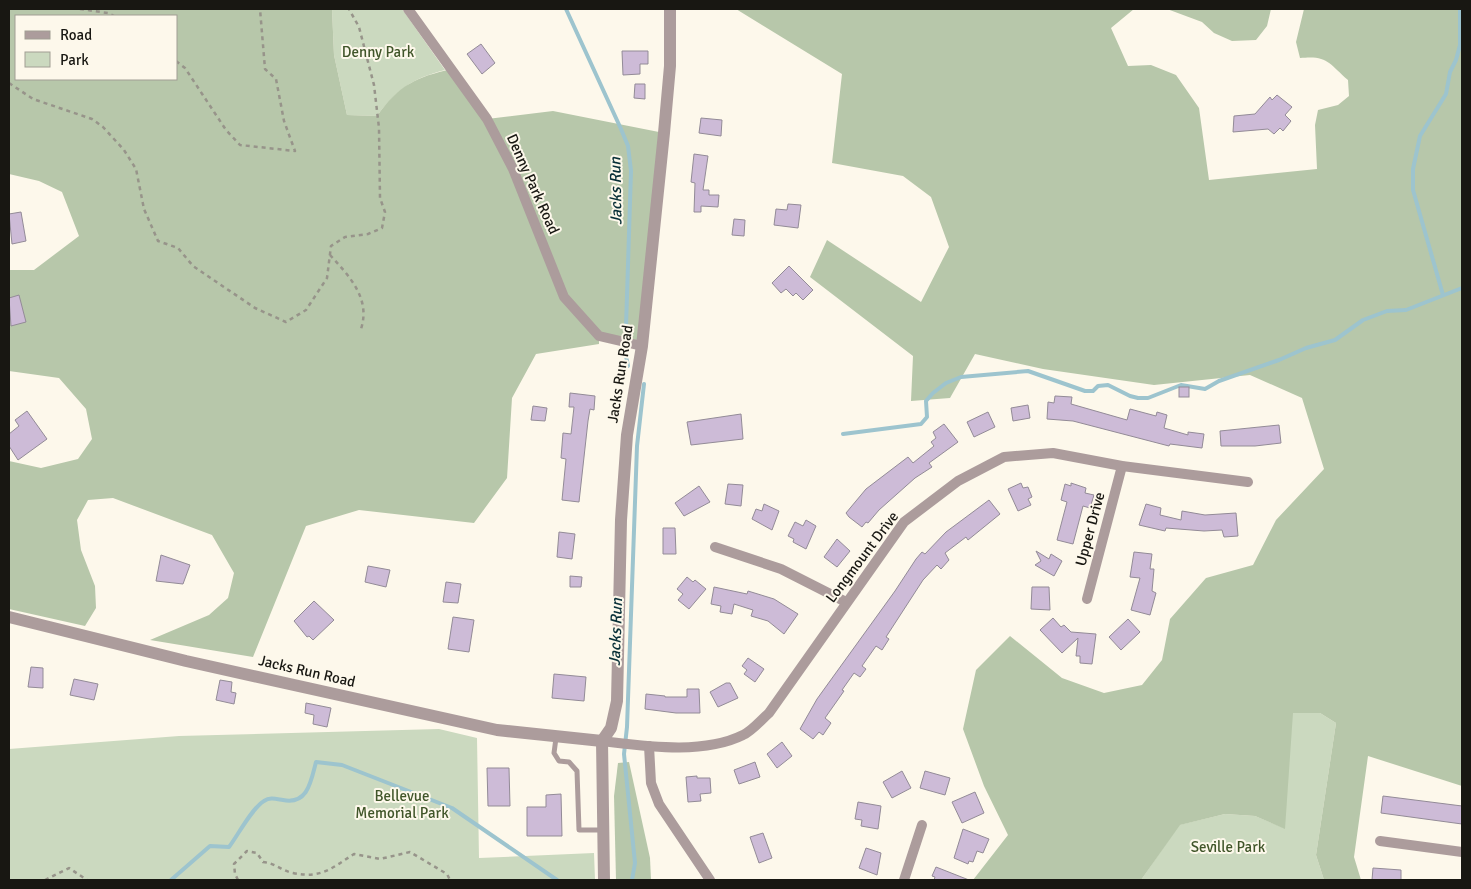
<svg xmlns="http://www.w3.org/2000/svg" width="1471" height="889" viewBox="0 0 1471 889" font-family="Signika,sans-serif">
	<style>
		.green { fill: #cbd9bf }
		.forest { fill: #b7c7aa; fill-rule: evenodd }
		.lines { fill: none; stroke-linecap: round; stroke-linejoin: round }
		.stream { stroke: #9dc4ce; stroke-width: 4 }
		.building { fill: #cdbbd7; stroke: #938b97 }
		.path { stroke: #97948a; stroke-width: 2.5; stroke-dasharray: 4 4; stroke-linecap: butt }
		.service { stroke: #ac9c9c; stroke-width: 5 }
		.minor { stroke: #ac9c9c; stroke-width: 10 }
		.tertiary { stroke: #ac9c9c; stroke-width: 12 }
		.labels { text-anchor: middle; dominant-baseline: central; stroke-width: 4; stroke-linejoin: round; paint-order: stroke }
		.park-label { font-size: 15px; fill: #405529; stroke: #fdf8eb }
		.street-label { font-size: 15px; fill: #181712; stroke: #fdf8eb }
		.water-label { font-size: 16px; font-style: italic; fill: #093038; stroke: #fdf8eb }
	</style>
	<rect width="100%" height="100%" fill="#fdf8eb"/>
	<!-- green -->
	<g class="green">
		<path d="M 332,9 L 402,9 L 445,70 C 413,78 397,89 377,116 L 347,115 L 334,55 Z"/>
		<path d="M 1292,713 L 1320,713 L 1336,723 L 1316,855 L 1324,880 L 1141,880 L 1179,825 L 1225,814 L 1255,816 L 1284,828 Z"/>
		<path d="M 439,729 L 477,738 L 479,858 L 594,853 L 595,880 L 9,880 L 9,749 L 179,736 Z"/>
	</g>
	<!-- forest -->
	<g class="forest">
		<path d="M 9,9 L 332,9 L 334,55 L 347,115 L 377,116 C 399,85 416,77 452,69 L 487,119 L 553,111 L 664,133 L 642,346 L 599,337 L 599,344 L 536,354 L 512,398 L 507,478 L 474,523 L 359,510 L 306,526 L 253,657 L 150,640 L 209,615 L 228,598 L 234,573 L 212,535 L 113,498 L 88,500 L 77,520 L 81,550 L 95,586 L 96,608 L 85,626 L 9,609 L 9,461 L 41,468 L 78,459 L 92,439 L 86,409 L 59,378 L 9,371 L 9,270 L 34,270 L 79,236 L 62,192 L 39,181 L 9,174 ZM 16,16 L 176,16 L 176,79 L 16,79 Z"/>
		<path d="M 736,9 L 1134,9 L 1111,28 L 1128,66 L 1151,65 L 1176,75 L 1199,108 L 1209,180 L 1317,169 L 1315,125 L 1318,110 L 1338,105 L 1349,96 L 1348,80 C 1329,63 1327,55 1300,58 L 1296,42 L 1304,9 L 1462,9 L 1462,786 L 1368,756 L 1354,857 L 1361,880 L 1324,880 L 1316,855 L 1336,723 L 1320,713 L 1293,713 L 1285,829 L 1255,816 L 1225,814 L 1180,825 L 1141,880 L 973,880 L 1008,835 L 984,786 L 963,729 L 976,670 L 1010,636 L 1062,678 L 1104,693 L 1142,685 L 1162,660 L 1170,619 L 1206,578 L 1253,565 L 1276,520 L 1324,469 L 1302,398 L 1250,375 L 1154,385 L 1043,369 L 975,354 L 950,398 L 911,401 L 913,356 L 810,277 L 827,240 L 921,302 L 949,247 L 931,197 L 903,176 L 832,163 L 842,74 Z"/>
		<path d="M 1167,9 L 1271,9 L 1267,26 L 1256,40 L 1232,41 L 1214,33 L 1202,22 Z"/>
		<path d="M 629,762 L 650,858 L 651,880 L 616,880 L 614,796 L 618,763 Z"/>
	</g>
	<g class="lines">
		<!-- stream -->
		<g class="stream">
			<path d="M 566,9 L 621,129 L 628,146 L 631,171 L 626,327"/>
			<path d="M 1443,295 L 1413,190 L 1413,169 L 1420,136 L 1446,94 L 1450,72 L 1456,60 L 1460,45 L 1460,9"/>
			<path d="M 626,356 L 628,366"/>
			<path d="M 843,434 L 921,424 L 927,417 L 926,401 L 933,393 L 946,383 L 961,377 L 1028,371 L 1085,391 L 1093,391 L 1098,386 L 1108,385 L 1130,396 L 1138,398 L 1148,398 L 1181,385 L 1205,389 L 1219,381 L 1279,360 L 1306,348 L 1335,340 L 1363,320 L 1387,311 L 1406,310 L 1462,288"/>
			<path d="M 171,880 L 210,846 L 229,847 C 238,835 252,808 264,801 C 270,797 276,799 283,800 C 308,805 311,781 316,762 L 342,765 L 452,808 L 557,880"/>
			<path d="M 632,880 L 635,863 L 624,754 L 627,727 L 637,446 L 644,384"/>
		</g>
	</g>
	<!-- building -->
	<g class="building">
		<path d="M 481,44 L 495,63 L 482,74 L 467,54 Z"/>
		<path d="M 622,51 L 648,51 L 648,64 L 640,64 L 640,74 L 623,75 Z"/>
		<path d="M 635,84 L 645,84 L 645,99 L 634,98 Z"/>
		<path d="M 1277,95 L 1292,107 L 1285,115 L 1291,121 L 1283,131 L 1280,128 L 1274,134 L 1268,129 L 1233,132 L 1234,116 L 1255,114 L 1270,97 L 1272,100 Z"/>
		<path d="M 701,118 L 722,120 L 721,136 L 699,133 Z"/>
		<path d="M 694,154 L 708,156 L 703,190 L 709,190 L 709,195 L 719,195 L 718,207 L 701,206 L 701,212 L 694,212 L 695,183 L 691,182 Z"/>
		<path d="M 788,204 L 801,205 L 798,228 L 774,225 L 776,209 L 787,210 Z"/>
		<path d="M 21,212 L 26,241 L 12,244 L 9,214 Z"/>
		<path d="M 734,219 L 745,220 L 744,236 L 732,235 Z"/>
		<path d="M 789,266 L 813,290 L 803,300 L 796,293 L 793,296 L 786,289 L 781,293 L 772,283 Z"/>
		<path d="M 19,295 L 26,322 L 11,326 L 9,298 Z"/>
		<rect x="1179" y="387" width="10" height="10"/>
		<path d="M 570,393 L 595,396 L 594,410 L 590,409 L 588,421 L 579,502 L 562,500 L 566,459 L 561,458 L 563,433 L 571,434 L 574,407 L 569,407 Z"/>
		<path d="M 1055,396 L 1072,397 L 1071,404 L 1127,420 L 1130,409 L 1156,416 L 1157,412 L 1167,415 L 1164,428 L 1188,435 L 1188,432 L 1204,434 L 1202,448 L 1170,444 L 1169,446 L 1073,421 L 1047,419 L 1048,402 L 1054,403 Z"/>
		<path d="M 1028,405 L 1030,418 L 1013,421 L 1011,408 Z"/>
		<path d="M 533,406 L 547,408 L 545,421 L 531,420 Z"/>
		<path d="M 27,411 L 47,439 L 18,460 L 9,446 L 9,434 L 19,426 L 15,420 Z"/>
		<path d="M 988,412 L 995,427 L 974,437 L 967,422 Z"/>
		<path d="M 741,414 L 743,439 L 691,445 L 687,422 Z"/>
		<path d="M 944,424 L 958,442 L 929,463 L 932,467 L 915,478 L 879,510 L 868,523 L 866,522 L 862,527 L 849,517 L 846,513 L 866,489 L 908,457 L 913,463 L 934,446 L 931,442 L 936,438 L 933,432 Z"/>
		<path d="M 1279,425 L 1281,443 L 1255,446 L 1221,446 L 1220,431 Z"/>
		<path d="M 1021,483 L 1023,488 L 1028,487 L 1032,497 L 1028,499 L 1031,505 L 1018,511 L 1008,489 Z"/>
		<path d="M 1071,483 L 1086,488 L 1085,493 L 1094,495 L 1090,508 L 1083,506 L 1073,544 L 1057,540 L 1067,502 L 1061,500 L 1065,484 L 1071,486 Z"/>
		<path d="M 728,484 L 743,485 L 741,506 L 725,504 Z"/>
		<path d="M 699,486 L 710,502 L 684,516 L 675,503 Z"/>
		<path d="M 989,500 L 1000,514 L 968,540 L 966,537 L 945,553 L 949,560 L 941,569 L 937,565 L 923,580 L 886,637 L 889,639 L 882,650 L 876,646 L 862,666 L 866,669 L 860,677 L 854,673 L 842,690 L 844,691 L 825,718 L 831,723 L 823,735 L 819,732 L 813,739 L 800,729 L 817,699 L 895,591 L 916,559 L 922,552 L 925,554 L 946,532 Z"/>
		<path d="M 764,504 L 779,511 L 772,530 L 752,519 L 756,509 L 762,511 Z"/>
		<path d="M 1146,504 L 1161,508 L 1160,515 L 1181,520 L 1182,511 L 1205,515 L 1236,513 L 1238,536 L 1224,537 L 1222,530 L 1204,531 L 1166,528 L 1165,531 L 1139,525 Z"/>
		<path d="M 806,520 L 816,526 L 806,549 L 793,542 L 794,539 L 788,536 L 795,522 L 803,526 Z"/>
		<path d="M 663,528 L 675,528 L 676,554 L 663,554 Z"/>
		<path d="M 559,532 L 575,534 L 572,559 L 557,557 Z"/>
		<path d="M 837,539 L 850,551 L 837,567 L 824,557 Z"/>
		<path d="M 1036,551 L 1049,559 L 1051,554 L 1062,561 L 1054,576 L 1035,565 L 1041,561 Z"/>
		<path d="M 1134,552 L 1152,554 L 1150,569 L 1154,569 L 1152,591 L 1156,593 L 1150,615 L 1131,610 L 1140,578 L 1130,577 Z"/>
		<path d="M 161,555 L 190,565 L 183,584 L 156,581 Z"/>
		<path d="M 368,566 L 390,570 L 386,587 L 365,582 Z"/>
		<path d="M 570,576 L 582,577 L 581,587 L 570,587 Z"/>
		<path d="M 687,577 L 693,582 L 695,580 L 706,589 L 689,609 L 678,600 L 683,594 L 677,589 Z"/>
		<path d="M 446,582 L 461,584 L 458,603 L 443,602 Z"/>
		<path d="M 714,587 L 747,594 L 748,591 L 774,599 L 798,614 L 784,634 L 768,621 L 751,616 L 753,610 L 734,604 L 732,614 L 720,612 L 721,606 L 711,604 Z"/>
		<path d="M 1032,587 L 1049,587 L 1050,610 L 1031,609 Z"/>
		<path d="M 314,601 L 334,620 L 313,640 L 309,636 L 307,637 L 294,621 Z"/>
		<path d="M 453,617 L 474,620 L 469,652 L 448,649 Z"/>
		<path d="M 1053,618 L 1061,627 L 1064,625 L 1071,632 L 1096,634 L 1092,664 L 1080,663 L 1080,656 L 1076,656 L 1078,638 L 1062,653 L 1040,630 Z"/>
		<path d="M 1128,619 L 1140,632 L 1121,650 L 1109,637 Z"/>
		<path d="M 748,658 L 764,669 L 755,682 L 744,674 L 747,670 L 742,666 Z"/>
		<path d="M 31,667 L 43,668 L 43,688 L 28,687 Z"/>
		<path d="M 554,674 L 586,677 L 584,701 L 552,698 Z"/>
		<path d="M 74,679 L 98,684 L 94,700 L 70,695 Z"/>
		<path d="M 220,680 L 232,682 L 231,692 L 236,693 L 234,704 L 216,700 Z"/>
		<path d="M 726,683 L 730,683 L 738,698 L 718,707 L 710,692 Z"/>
		<path d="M 687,689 L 699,689 L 700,713 L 676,713 L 645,709 L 646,694 L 665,696 L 665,697 L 687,697 Z"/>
		<path d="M 306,703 L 331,708 L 327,727 L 313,724 L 314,715 L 305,713 Z"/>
		<path d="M 782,742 L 792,756 L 777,768 L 767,754 Z"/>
		<path d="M 755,762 L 760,777 L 739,784 L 734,770 Z"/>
		<path d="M 487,768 L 509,768 L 510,806 L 488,806 Z"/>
		<path d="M 902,771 L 911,788 L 892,798 L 883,782 Z"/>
		<path d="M 925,771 L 950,778 L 945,795 L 920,788 Z"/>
		<path d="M 697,776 L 697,778 L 710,778 L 711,793 L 700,794 L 701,801 L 688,802 L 686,777 Z"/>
		<path d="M 975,792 L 984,813 L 962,823 L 952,802 Z"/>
		<path d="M 561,794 L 562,836 L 527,836 L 527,807 L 546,807 L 546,795 Z"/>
		<path d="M 1383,796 L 1462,806 L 1462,824 L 1381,813 Z"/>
		<path d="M 858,802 L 881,806 L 878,829 L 861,826 L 862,820 L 855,819 Z"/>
		<path d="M 963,829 L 989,839 L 983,853 L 977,851 L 973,862 L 969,861 L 968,864 L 954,858 Z"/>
		<path d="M 763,833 L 772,858 L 759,863 L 750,837 Z"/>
		<path d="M 866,848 L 881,853 L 877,875 L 859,868 Z"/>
		<path d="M 936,867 L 969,880 L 934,880 L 935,877 L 932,876 Z"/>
		<path d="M 1373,868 L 1401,870 L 1401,880 L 1372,880 Z"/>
	</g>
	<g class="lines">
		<!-- path -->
		<g class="path">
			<path d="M 80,9 L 108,13 L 114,16"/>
			<path d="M 176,61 L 185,68 L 226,130 L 240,145 L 295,151 L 284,121 L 276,79 L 265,69 L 260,9"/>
			<path d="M 9,83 L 33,99 L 92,119 L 103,127 L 124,150 L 136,169 L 144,209 L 158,241 L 178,248 L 193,266 L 255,308 L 286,322 L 306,310 L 327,278 L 331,246 L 345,237 L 368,234 L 382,228 L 385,212 L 380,198 L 379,128 L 374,85 L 359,27 L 349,9"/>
			<path d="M 330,255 C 349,276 371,298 361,329"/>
			<path d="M 45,880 L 69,868 L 87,880"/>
			<path d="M 238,880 L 235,874 L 234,864 L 247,851 L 257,853 L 263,862 C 275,863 282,871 293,873 C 321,879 332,868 354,854 L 380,859 L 410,852 L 447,874 L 450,880"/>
		</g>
		<!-- service -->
		<path class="service" d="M 556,738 L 554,753 L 559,761 L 569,762 L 577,771 L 579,830 L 603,830"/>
		<!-- minor -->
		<g class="minor">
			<path d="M 408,9 L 487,119 L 513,169 L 564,297 L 599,336 L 642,346"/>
			<path d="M 715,547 L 781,569 L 846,602"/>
			<path d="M 1087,599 L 1122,466"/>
			<path d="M 602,741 C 645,746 703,755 743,735 C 752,731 761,720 769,713 L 904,522 L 958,481 L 1004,457 L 1053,453 L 1122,466 L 1248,482"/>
			<path d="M 649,746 L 651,783 L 659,804 L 710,880"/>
			<path d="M 1380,841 L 1462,852"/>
			<path d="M 904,880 L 922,825"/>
		</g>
		<!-- tertiary -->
		<g class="tertiary">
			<path d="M 9,617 L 186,661 L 497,730 L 602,741"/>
			<path d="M 604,880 L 602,741 L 611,728 L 617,701 L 621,520 L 627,435 L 642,346 L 664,133 L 670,66 L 670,9"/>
		</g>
	</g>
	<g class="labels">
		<!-- park labels -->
		<g class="park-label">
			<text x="378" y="52">Denny Park</text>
			<text x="402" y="796">Bellevue<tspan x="402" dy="17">Memorial Park</tspan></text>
			<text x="1228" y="847">Seville Park</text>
		</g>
		<!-- street labels -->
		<g class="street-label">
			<text transform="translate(533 184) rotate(66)">Denny Park Road</text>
			<text transform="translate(620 374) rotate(-81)">Jacks Run Road</text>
			<text transform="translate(1090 529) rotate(-75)">Upper Drive</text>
			<text transform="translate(862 557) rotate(-53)">Longmount Drive</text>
			<text transform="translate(307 671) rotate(13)">Jacks Run Road</text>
		</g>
		<!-- water labels -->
		<g class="water-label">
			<text transform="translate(616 191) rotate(-91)">Jacks Run</text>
			<text transform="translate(616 632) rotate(-88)">Jacks Run</text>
		</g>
	</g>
	<!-- border -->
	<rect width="1471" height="889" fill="none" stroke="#181712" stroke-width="20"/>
	<!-- legend -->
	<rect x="15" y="15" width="162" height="65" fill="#fdf8eb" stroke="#a19e94"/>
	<rect x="25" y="31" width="25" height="8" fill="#ac9c9c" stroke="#a19e94"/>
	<text x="60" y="40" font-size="15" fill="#181712">Road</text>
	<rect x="25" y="52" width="25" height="15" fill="#cbd9bf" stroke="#a19e94"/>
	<text x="60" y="65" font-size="15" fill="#181712">Park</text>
</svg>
